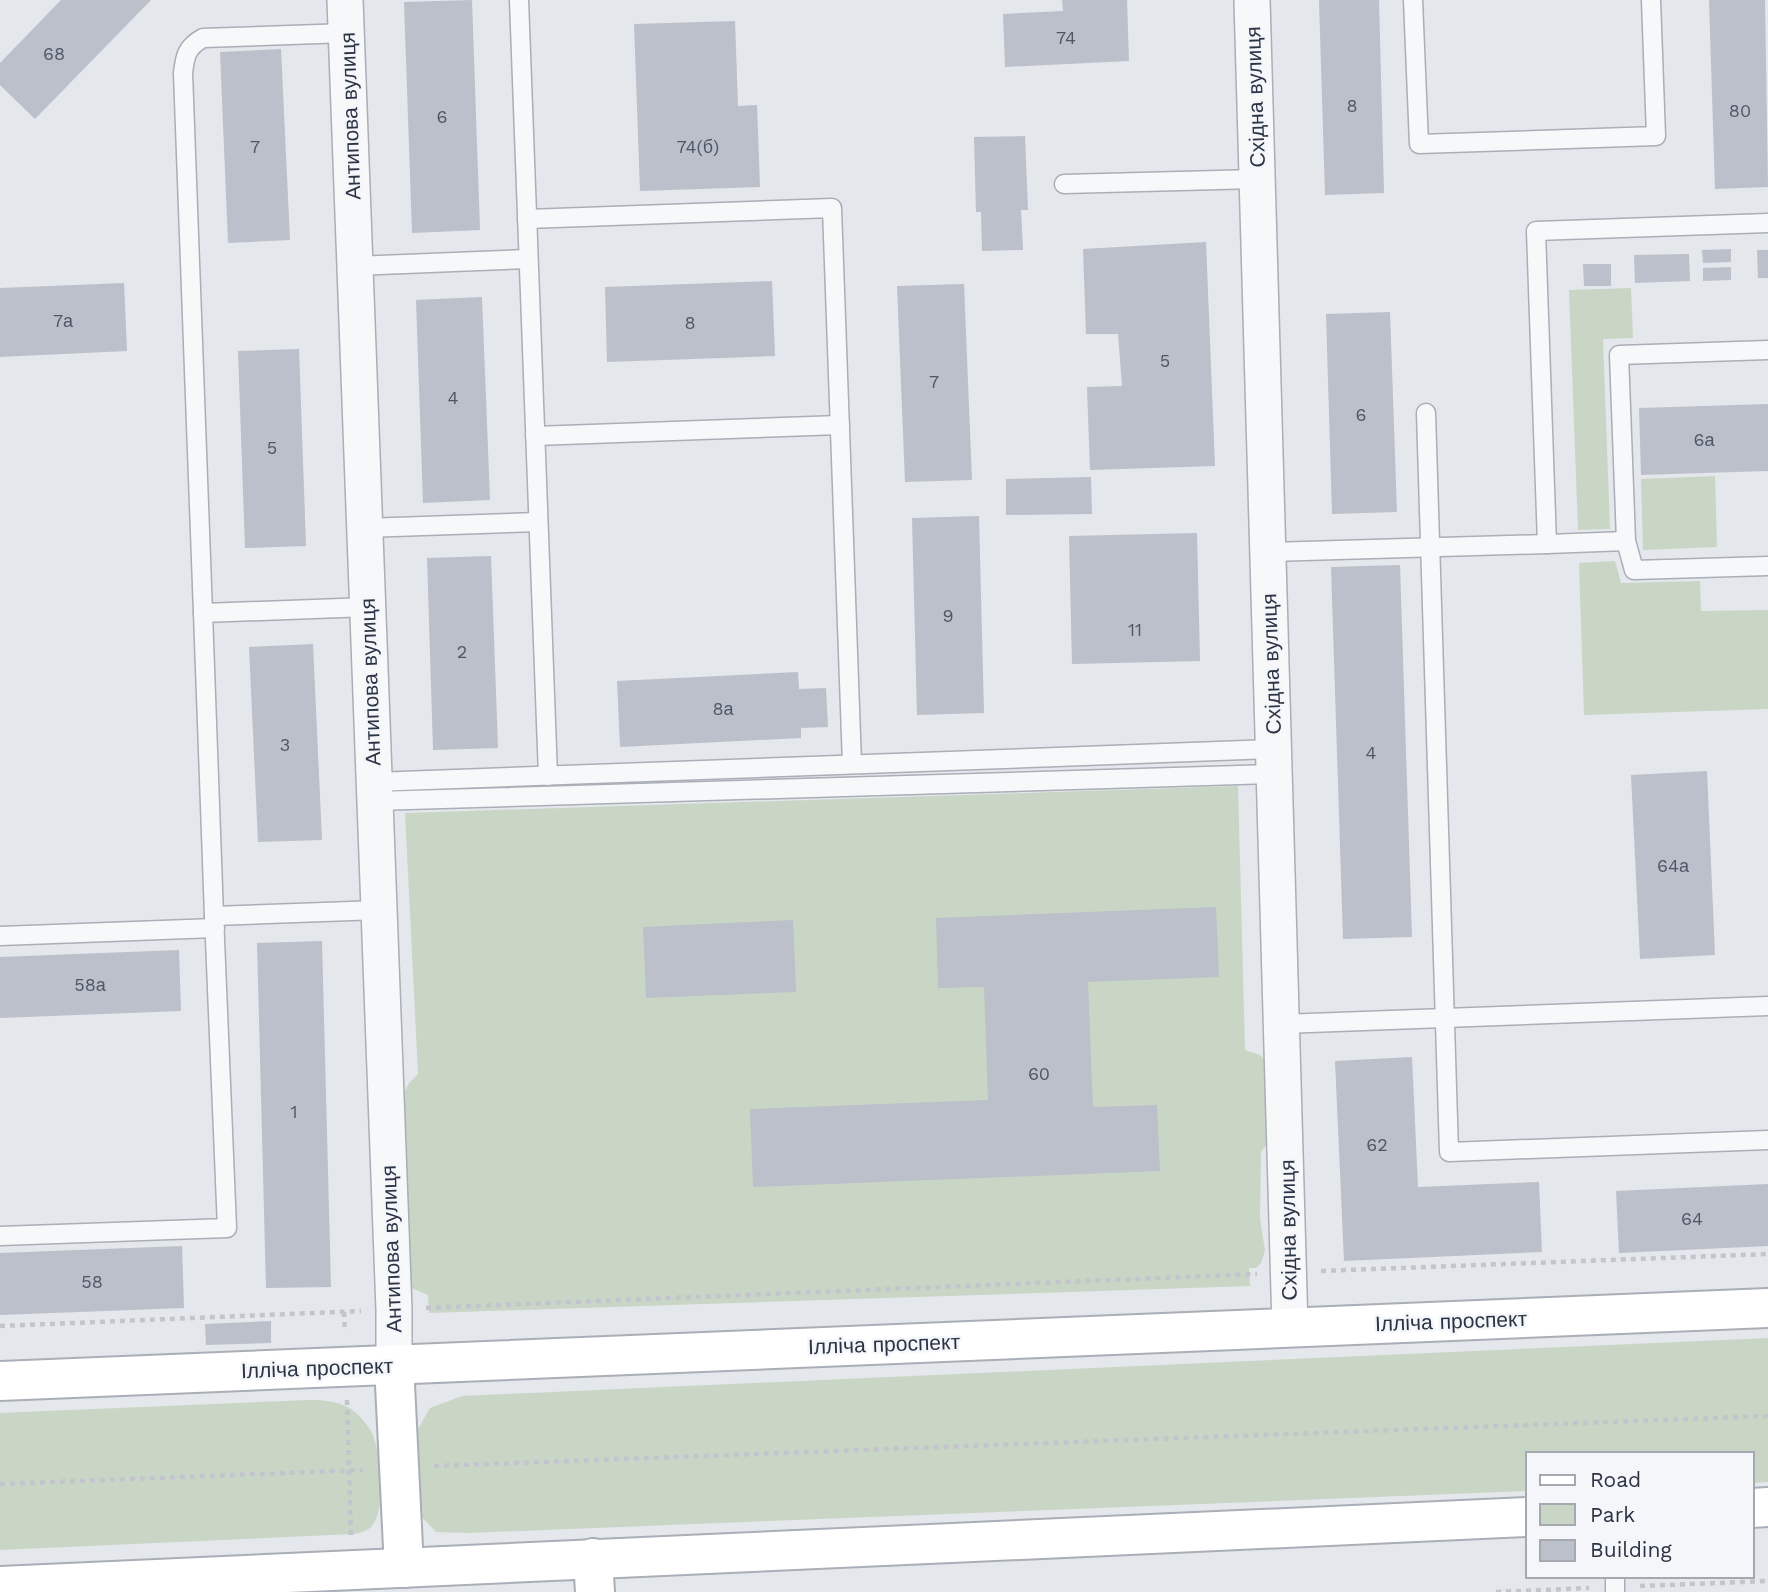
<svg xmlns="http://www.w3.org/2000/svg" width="1768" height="1592" viewBox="0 0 1768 1592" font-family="'Work Sans',sans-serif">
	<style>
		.green { fill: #c9d6c5 }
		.building { fill: #bbc0ca }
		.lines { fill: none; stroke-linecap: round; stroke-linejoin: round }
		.lane-casing { stroke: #a9aeb7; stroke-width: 21 }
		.street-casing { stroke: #a9aeb7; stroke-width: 38 }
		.secondary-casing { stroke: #a9aeb7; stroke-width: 42 }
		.path { stroke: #c2c5cb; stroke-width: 4.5; stroke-dasharray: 5 5; stroke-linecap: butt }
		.lane { stroke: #f7f8fa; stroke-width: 18 }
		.street { stroke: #f7f8fa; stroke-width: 35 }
		.secondary { stroke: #fff; stroke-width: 38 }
		.labels { text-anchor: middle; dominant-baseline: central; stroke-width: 5; stroke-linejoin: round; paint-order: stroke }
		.number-label { font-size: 18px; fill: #4f5766 }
		.street-label { font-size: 21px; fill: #2b3445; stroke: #f4f6f9 }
	</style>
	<rect width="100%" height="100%" fill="#e4e7ec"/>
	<!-- green -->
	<g class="green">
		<path d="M 1631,288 L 1633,338 L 1603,339 L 1610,529 L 1578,530 L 1569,290 Z"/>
		<path d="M 1715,476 L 1717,547 L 1643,550 L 1641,479 Z"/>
		<path d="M 1615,561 L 1621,583 L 1700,581 L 1701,611 L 1768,610 L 1768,709 L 1584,715 L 1579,563 Z"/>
		<path d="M 1238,786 L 1245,1050 L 1260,1055 L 1272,1069 L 1272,1138 L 1261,1152 L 1260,1218 L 1265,1251 L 1261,1263 L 1256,1268 L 1249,1268 L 1250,1286 L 429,1313 L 428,1295 L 409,1287 L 403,1095 L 409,1083 L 418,1074 L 405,813 Z"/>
		<path d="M 1768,1338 L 1768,1482 L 1752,1483 L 1752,1454 L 1528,1454 L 1528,1491 L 468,1533 L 436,1532 L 418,1513 L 415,1457 L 418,1429 L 430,1408 L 462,1396 Z"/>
		<path d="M 308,1400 C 325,1400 341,1401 355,1412 C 361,1417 368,1426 372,1433 C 381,1452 387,1513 370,1528 C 366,1531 359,1533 354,1534 L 0,1550 L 0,1413 Z"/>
	</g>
	<!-- building -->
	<g class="building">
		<path d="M 61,0 L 151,0 L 35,119 L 0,85 L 0,63 Z"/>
		<path d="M 472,0 L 480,230 L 412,233 L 404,2 Z"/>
		<path d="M 1062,0 L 1127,0 L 1129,61 L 1005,67 L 1003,14 L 1063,11 Z"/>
		<path d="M 1319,0 L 1379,0 L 1384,193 L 1325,195 Z"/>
		<path d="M 1709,0 L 1765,0 L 1768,187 L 1715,189 Z"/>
		<path d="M 735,21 L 738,106 L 757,105 L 760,187 L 640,191 L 634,24 Z"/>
		<path d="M 281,49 L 290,240 L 228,243 L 220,52 Z"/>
		<path d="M 1025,136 L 1028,210 L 1021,210 L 1023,250 L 982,251 L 981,212 L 976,212 L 974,137 Z"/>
		<path d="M 1206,242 L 1215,466 L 1090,470 L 1087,387 L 1122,386 L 1118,334 L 1086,334 L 1083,249 Z"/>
		<path d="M 1731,249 L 1731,262 L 1703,263 L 1702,250 Z"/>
		<path d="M 1757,250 L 1768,250 L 1768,278 L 1758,278 Z"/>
		<path d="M 1689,254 L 1690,281 L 1635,283 L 1634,255 Z"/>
		<path d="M 1583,264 L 1611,264 L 1611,286 L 1584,286 Z"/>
		<path d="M 1731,267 L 1731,280 L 1703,281 L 1703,268 Z"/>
		<path d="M 772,281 L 775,356 L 607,362 L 605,287 Z"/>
		<path d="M 124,283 L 127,351 L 0,357 L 0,288 Z"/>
		<path d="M 964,284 L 972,480 L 905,482 L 897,286 Z"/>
		<path d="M 482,297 L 490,500 L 423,503 L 416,300 Z"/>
		<path d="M 1390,312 L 1397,512 L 1332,514 L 1326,314 Z"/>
		<path d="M 299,349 L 306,546 L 245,548 L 238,351 Z"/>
		<path d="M 1768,404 L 1768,471 L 1641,475 L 1639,408 Z"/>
		<path d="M 1091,477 L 1092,514 L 1006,515 L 1006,479 Z"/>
		<path d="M 979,516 L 984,713 L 917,715 L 912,518 Z"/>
		<path d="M 1197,533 L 1200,661 L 1072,664 L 1069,536 Z"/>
		<path d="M 491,556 L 498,748 L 433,750 L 427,558 Z"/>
		<path d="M 1400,565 L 1412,937 L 1343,939 L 1331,567 Z"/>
		<path d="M 313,644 L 322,840 L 258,842 L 249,647 Z"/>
		<path d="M 798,672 L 799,689 L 826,688 L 828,727 L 801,728 L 801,738 L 620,747 L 617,681 Z"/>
		<path d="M 1707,771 L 1715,955 L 1640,959 L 1631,775 Z"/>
		<path d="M 1216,907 L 1219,977 L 1088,982 L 1093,1107 L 1157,1105 L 1160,1171 L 753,1187 L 750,1109 L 988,1100 L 984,987 L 938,988 L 936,918 Z"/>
		<path d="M 793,920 L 796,992 L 646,998 L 643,927 Z"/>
		<path d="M 322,941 L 331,1287 L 266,1288 L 257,943 Z"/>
		<path d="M 179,950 L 181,1011 L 0,1018 L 0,957 Z"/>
		<path d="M 1412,1057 L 1418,1187 L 1539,1182 L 1542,1252 L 1344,1261 L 1335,1061 Z"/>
		<path d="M 1768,1184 L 1768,1246 L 1619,1253 L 1616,1191 Z"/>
		<path d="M 182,1246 L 184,1308 L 0,1315 L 0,1253 Z"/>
		<path d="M 271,1321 L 271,1343 L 206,1345 L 205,1324 Z"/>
	</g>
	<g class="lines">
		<!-- lane casing -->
		<g class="lane-casing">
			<g id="lane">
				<path d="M 519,0 L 548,776"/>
				<path d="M 1413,0 L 1419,144 L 1656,136 L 1651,0"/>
				<path d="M 1064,184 L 1257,179"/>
				<path d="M 527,219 L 832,208 L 852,764"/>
				<path d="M 355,266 L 528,259"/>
				<path d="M 1768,350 L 1619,355 L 1626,541 L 1634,570 L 1768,566"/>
				<path d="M 1426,413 L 1449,1152 L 1768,1140"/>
				<path d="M 535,436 L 840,425"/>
				<path d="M 365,528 L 538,522"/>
				<path d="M 1626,541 L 1547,544 L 1536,231 L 1768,223"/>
				<path d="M 1268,552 L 1547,544"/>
				<path d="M 203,613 L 183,73 C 185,55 187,47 203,38 L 347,33"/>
				<path d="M 374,782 L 1274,749"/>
				<path d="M 375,801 L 1274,774"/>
				<path d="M 214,916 L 203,613 L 368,607"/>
				<path d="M 0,936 L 215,928"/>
				<path d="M 1282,1024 L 1768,1006"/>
				<path d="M 0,1236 L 227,1228 L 214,916 L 379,910"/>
				<path d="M 1615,1576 L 1615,1592"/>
			</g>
		</g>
		<!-- street casing -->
		<g class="street-casing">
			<g id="street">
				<path d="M 345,0 L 394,1310 L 394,1364"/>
				<path d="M 1252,0 L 1290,1327"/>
			</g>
		</g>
		<!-- secondary casing -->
		<g class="secondary-casing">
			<g id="secondary">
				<path d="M 394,1364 L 404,1568"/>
				<path d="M 0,1381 L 1768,1308"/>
				<path d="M 1752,1508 L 1768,1507"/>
				<path d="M 593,1558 L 595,1592"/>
				<path d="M 0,1586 L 1528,1517"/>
			</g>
		</g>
		<!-- path -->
		<g class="path">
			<path d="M 1321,1271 L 1768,1254"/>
			<path d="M 426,1308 L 1257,1274"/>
			<path d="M 344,1312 L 345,1332"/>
			<path d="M 0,1326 L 361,1311"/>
			<path d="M 347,1400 L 351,1535"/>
			<path d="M 434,1466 L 1768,1416"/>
			<path d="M 0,1484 L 363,1470"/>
			<path d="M 1640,1586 L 1768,1581"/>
			<path d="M 1496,1592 L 1589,1588"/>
		</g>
		<!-- lane -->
		<use href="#lane" class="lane"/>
		<!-- street -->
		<use href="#street" class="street"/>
		<!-- secondary -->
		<use href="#secondary" class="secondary"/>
	</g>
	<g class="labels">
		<!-- number labels -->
		<g class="number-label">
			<text x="1066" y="37">74</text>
			<text x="54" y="53">68</text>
			<text x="1352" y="105">8</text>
			<text x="1740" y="110">80</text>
			<text x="442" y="116">6</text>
			<text x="255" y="146">7</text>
			<text x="698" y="146">74(б)</text>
			<text x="63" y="320">7а</text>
			<text x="690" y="322">8</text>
			<text x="1165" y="360">5</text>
			<text x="934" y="381">7</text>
			<text x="453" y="397">4</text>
			<text x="1361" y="414">6</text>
			<text x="1704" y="439">6а</text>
			<text x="272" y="447">5</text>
			<text x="948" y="615">9</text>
			<text x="1135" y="629">11</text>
			<text x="462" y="651">2</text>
			<text x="723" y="708">8а</text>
			<text x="285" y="744">3</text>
			<text x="1371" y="752">4</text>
			<text x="1673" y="865">64а</text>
			<text x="90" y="984">58а</text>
			<text x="1039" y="1073">60</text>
			<text x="294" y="1111">1</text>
			<text x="1377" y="1144">62</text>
			<text x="1692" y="1218">64</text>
			<text x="92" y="1281">58</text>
		</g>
		<!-- street labels -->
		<g class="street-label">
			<text transform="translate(1255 97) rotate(-92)">Східна вулиця</text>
			<text transform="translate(350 116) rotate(-92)">Антипова вулиця</text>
			<text transform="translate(1271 664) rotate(-92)">Східна вулиця</text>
			<text transform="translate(370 682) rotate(-92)">Антипова вулиця</text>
			<text transform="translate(1288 1230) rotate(-91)">Східна вулиця</text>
			<text transform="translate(391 1249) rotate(-92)">Антипова вулиця</text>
			<text transform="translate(1451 1321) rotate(-2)">Ілліча проспект</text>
			<text transform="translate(884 1344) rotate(-2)">Ілліча проспект</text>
			<text transform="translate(317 1368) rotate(-2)">Ілліча проспект</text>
		</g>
	</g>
	<!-- legend -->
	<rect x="1526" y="1452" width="228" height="126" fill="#f4f6f9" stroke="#a4a8b1" stroke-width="2"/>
	<rect x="1540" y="1475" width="35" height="10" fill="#ffffff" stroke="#a4a8b1" stroke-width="2"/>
	<text x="1590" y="1487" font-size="21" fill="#2b3445">Road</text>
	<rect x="1540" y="1504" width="35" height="21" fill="#c9d6c5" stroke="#a4a8b1" stroke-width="2"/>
	<text x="1590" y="1522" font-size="21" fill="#2b3445">Park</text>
	<rect x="1540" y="1540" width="35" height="21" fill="#bbc0ca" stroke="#a4a8b1" stroke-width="2"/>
	<text x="1590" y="1557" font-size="21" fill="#2b3445">Building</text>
</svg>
